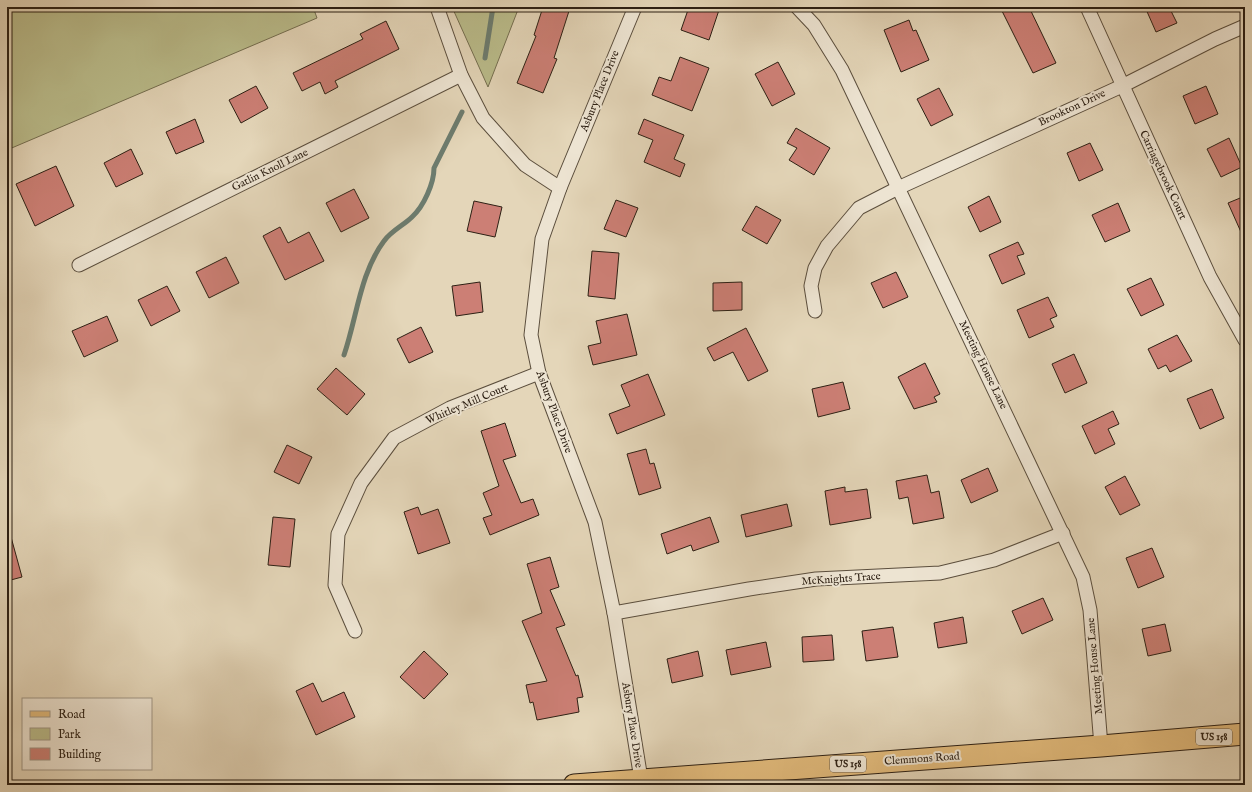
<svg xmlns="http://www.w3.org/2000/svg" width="1252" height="792" viewBox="0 0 1252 792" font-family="'IM FELL English',serif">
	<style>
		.green { fill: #babc8b; stroke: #746e50 }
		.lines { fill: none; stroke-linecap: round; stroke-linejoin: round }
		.stream { stroke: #6c7c6f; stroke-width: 5 }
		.building { fill: #cc7f75; stroke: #2d2014 }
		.street-casing { stroke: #5b4e3d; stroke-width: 15 }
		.primary-casing { stroke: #2d2014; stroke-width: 23 }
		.street { stroke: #ede4d2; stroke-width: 13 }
		.primary { stroke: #e2bb7c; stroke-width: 21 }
		.labels { text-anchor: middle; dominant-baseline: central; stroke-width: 4; stroke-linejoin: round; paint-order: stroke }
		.shield { fill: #ede4d2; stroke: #675b4d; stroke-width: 1 }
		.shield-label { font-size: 10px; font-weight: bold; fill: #2d2014 }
		.street-label { font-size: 11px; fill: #2d2014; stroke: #ede4d2 }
	</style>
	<rect width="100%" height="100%" fill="#e4d6b9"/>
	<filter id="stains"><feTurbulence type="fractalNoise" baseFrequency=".005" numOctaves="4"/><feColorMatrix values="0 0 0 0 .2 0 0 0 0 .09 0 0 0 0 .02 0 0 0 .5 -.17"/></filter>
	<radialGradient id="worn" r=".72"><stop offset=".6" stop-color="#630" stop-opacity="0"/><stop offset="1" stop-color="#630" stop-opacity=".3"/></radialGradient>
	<!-- green -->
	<g class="green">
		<path d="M 7,7 L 313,7 L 317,18 L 7,150 Z"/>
		<path d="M 452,7 L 519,7 L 488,87 Z"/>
	</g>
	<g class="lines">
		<!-- stream -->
		<g class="stream">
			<path d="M 485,58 L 493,7"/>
			<path d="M 344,355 C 357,317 360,273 384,241 C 391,231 404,225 412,217 C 424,206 434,183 434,168 L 462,112"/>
		</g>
	</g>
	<!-- building -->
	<g class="building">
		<path d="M 543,7 L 555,7 L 569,11 L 554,58 L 557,59 L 543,93 L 517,83 L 536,36 L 534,35 Z"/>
		<path d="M 689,7 L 720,7 L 709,40 L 681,30 Z"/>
		<path d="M 1000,7 L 1029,7 L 1056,63 L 1033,73 Z"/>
		<path d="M 1145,7 L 1169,7 L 1177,23 L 1156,32 Z"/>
		<path d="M 909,20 L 913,31 L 916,30 L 929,60 L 901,72 L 884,30 Z"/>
		<path d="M 386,21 L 399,49 L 335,81 L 338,87 L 325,94 L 320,82 L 302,91 L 293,73 L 363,39 L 360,34 Z"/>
		<path d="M 680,57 L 709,68 L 692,111 L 652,95 L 659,77 L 671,81 Z"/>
		<path d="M 778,62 L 795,94 L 772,106 L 755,74 Z"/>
		<path d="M 256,86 L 268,108 L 241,123 L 229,100 Z"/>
		<path d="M 1206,86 L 1218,114 L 1195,124 L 1183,96 Z"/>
		<path d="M 939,88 L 953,115 L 931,126 L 917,99 Z"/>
		<path d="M 195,119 L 204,142 L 176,154 L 166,132 Z"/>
		<path d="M 644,119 L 684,135 L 674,159 L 685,164 L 680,177 L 644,162 L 653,140 L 638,134 Z"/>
		<path d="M 796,128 L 830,148 L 814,175 L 789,160 L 797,148 L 787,143 Z"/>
		<path d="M 1229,138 L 1242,167 L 1221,177 L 1207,149 Z"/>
		<path d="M 1090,143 L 1103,170 L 1079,181 L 1067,153 Z"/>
		<path d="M 131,149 L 143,174 L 116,187 L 104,163 Z"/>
		<path d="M 56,166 L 74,206 L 35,226 L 16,184 Z"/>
		<path d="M 354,189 L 369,218 L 341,232 L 326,203 Z"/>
		<path d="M 989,196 L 1001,222 L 980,232 L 968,207 Z"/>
		<path d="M 1245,196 L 1245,241 L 1228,203 Z"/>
		<path d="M 616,200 L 638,208 L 626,237 L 604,229 Z"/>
		<path d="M 474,201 L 502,207 L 495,237 L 467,231 Z"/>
		<path d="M 1118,203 L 1130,231 L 1105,242 L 1092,215 Z"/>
		<path d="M 756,206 L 781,220 L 767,244 L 742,230 Z"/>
		<path d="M 280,227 L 288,243 L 309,232 L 324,261 L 285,280 L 263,236 Z"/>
		<path d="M 1018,242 L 1024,254 L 1017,256 L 1025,274 L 1002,284 L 989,255 Z"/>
		<path d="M 592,251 L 619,253 L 615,299 L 588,296 Z"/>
		<path d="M 226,257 L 239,283 L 209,298 L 196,272 Z"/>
		<path d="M 896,272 L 908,297 L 883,308 L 871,283 Z"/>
		<path d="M 1151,278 L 1164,305 L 1141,316 L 1127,289 Z"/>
		<path d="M 480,282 L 483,312 L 456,316 L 452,286 Z"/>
		<path d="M 742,282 L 742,310 L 713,311 L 713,283 Z"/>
		<path d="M 167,286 L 180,311 L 151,326 L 138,300 Z"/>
		<path d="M 1048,297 L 1057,316 L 1050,319 L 1054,327 L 1029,338 L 1017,310 Z"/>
		<path d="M 627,314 L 637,355 L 593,365 L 588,346 L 601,343 L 596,321 Z"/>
		<path d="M 107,316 L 118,341 L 84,357 L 72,331 Z"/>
		<path d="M 421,327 L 433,352 L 409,363 L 397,339 Z"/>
		<path d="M 746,328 L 768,371 L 748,381 L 733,352 L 714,361 L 707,348 Z"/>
		<path d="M 1177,335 L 1192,361 L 1170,372 L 1166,365 L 1158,369 L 1148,349 Z"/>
		<path d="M 1074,354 L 1087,383 L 1065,393 L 1052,364 Z"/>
		<path d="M 925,363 L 940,394 L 934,397 L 937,402 L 914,409 L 898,377 Z"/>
		<path d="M 336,368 L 365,394 L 347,415 L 317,389 Z"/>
		<path d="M 648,374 L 665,415 L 617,434 L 609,414 L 630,406 L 621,385 Z"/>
		<path d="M 843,382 L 850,409 L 818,417 L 812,389 Z"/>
		<path d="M 1212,389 L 1224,418 L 1200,429 L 1187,399 Z"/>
		<path d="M 1113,411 L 1119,424 L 1108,429 L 1115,444 L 1095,454 L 1082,426 Z"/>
		<path d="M 505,423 L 516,456 L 503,460 L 521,503 L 533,499 L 539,515 L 490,535 L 483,518 L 492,515 L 483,493 L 499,486 L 481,431 Z"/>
		<path d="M 287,445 L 312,457 L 299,484 L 274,472 Z"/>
		<path d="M 646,449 L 650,464 L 654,463 L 661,488 L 639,495 L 627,454 Z"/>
		<path d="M 988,468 L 998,491 L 971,503 L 961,480 Z"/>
		<path d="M 927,475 L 931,493 L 939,491 L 944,518 L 913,524 L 908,497 L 899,499 L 896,481 Z"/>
		<path d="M 1125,476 L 1140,505 L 1120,515 L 1105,487 Z"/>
		<path d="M 845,487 L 845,492 L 867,489 L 871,518 L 830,525 L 825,491 Z"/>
		<path d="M 787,504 L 792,526 L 746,537 L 741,515 Z"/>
		<path d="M 418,507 L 421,515 L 438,509 L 450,543 L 418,554 L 404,512 Z"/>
		<path d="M 273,517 L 295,519 L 290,567 L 268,565 Z"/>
		<path d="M 710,517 L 719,542 L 693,551 L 691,545 L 667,554 L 661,534 Z"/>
		<path d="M 11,537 L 22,577 L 7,581 L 7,538 Z"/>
		<path d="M 1152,548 L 1164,577 L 1138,588 L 1126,558 Z"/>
		<path d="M 550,557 L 559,587 L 550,590 L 565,625 L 556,628 L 576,676 L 578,675 L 583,697 L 577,698 L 579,712 L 537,720 L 533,702 L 530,703 L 526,685 L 547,681 L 522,621 L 542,613 L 527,564 Z"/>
		<path d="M 1043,598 L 1053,620 L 1022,634 L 1012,611 Z"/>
		<path d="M 963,617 L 967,643 L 938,648 L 934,623 Z"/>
		<path d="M 1165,624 L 1171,651 L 1148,656 L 1142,629 Z"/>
		<path d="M 893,627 L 898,657 L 866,661 L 862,631 Z"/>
		<path d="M 832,635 L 834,660 L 803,662 L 802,637 Z"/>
		<path d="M 766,642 L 771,667 L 731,675 L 726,650 Z"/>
		<path d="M 424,651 L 448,674 L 424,699 L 400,677 Z"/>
		<path d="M 698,651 L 703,676 L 672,683 L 667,659 Z"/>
		<path d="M 313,683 L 322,702 L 344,692 L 355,717 L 316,735 L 296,691 Z"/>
	</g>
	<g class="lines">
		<!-- street casing -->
		<g class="street-casing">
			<g id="street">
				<path d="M 437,7 L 461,75 L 483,118 L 525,165 L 560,188"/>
				<path d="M 635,7 L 560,188 L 542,239 L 531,335 L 539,373 L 595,522 L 614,613 L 641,779"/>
				<path d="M 797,7 L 814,25 L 842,70 L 1083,577 L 1090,610 L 1101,746"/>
				<path d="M 1087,7 L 1210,277 L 1245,340"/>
				<path d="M 79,265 L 461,75"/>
				<path d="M 815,311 L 811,286 L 815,268 L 827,246 L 859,208 L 898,188 L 1122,86 L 1215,39 L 1245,26"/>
				<path d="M 614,613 L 749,589 L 816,579 L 940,573 L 994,560 L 1063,533"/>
				<path d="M 355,631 L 335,585 L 338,534 L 361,483 L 394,438 L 450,408 L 539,373"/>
			</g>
		</g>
		<!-- primary casing -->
		<g class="primary-casing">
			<path id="primary" d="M 574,785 L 1101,746 L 1245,734"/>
		</g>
		<!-- street -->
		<use href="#street" class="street"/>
		<!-- primary -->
		<use href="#primary" class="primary"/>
	</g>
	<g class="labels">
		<!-- shield labels -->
		<g class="shield">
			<rect x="1196" y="729" width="36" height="16" rx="3"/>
			<rect x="830" y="756" width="36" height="16" rx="3"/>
		</g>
		<g class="shield-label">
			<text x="1214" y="737">US 158</text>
			<text x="848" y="764">US 158</text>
		</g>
		<!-- street labels -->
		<g class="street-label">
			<text transform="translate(600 91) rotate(-68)">Asbury Place Drive</text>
			<text transform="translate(1072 108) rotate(-25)">Brookton Drive</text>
			<text transform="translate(270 170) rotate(-26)">Gatlin Knoll Lane</text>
			<text transform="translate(1163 175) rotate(65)">Carriagebrook Court</text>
			<text transform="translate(983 365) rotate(64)">Meeting House Lane</text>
			<text transform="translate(467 404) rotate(-23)">Whitley Mill Court</text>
			<text transform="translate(554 412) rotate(70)">Asbury Place Drive</text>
			<text transform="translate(841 579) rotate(-4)">McKnights Trace</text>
			<text transform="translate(1095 666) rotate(-95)">Meeting House Lane</text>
			<text transform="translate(632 725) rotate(81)">Asbury Place Drive</text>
			<text transform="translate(922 759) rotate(-4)">Clemmons Road</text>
		</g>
	</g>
	<!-- margin -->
	<rect width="1252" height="792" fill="none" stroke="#e4d6b9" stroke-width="24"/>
	<rect x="8" y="8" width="1236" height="776" fill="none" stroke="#2d2014" stroke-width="2"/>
	<rect x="12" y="12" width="1228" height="768" fill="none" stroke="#2d2014"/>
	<!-- legend -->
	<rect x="22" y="698" width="130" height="72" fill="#ede4d2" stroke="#a09686"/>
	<rect x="30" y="711" width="20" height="6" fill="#e2bb7c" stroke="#a09686"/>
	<text x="58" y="718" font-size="12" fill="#2d2014">Road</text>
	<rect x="30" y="728" width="20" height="12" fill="#babc8b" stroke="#a09686"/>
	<text x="58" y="738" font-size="12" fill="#2d2014">Park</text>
	<rect x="30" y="748" width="20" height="12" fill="#cc7f75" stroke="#a09686"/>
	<text x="58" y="758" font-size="12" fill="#2d2014">Building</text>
	<rect width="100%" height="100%" filter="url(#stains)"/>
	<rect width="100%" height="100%" fill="url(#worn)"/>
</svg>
